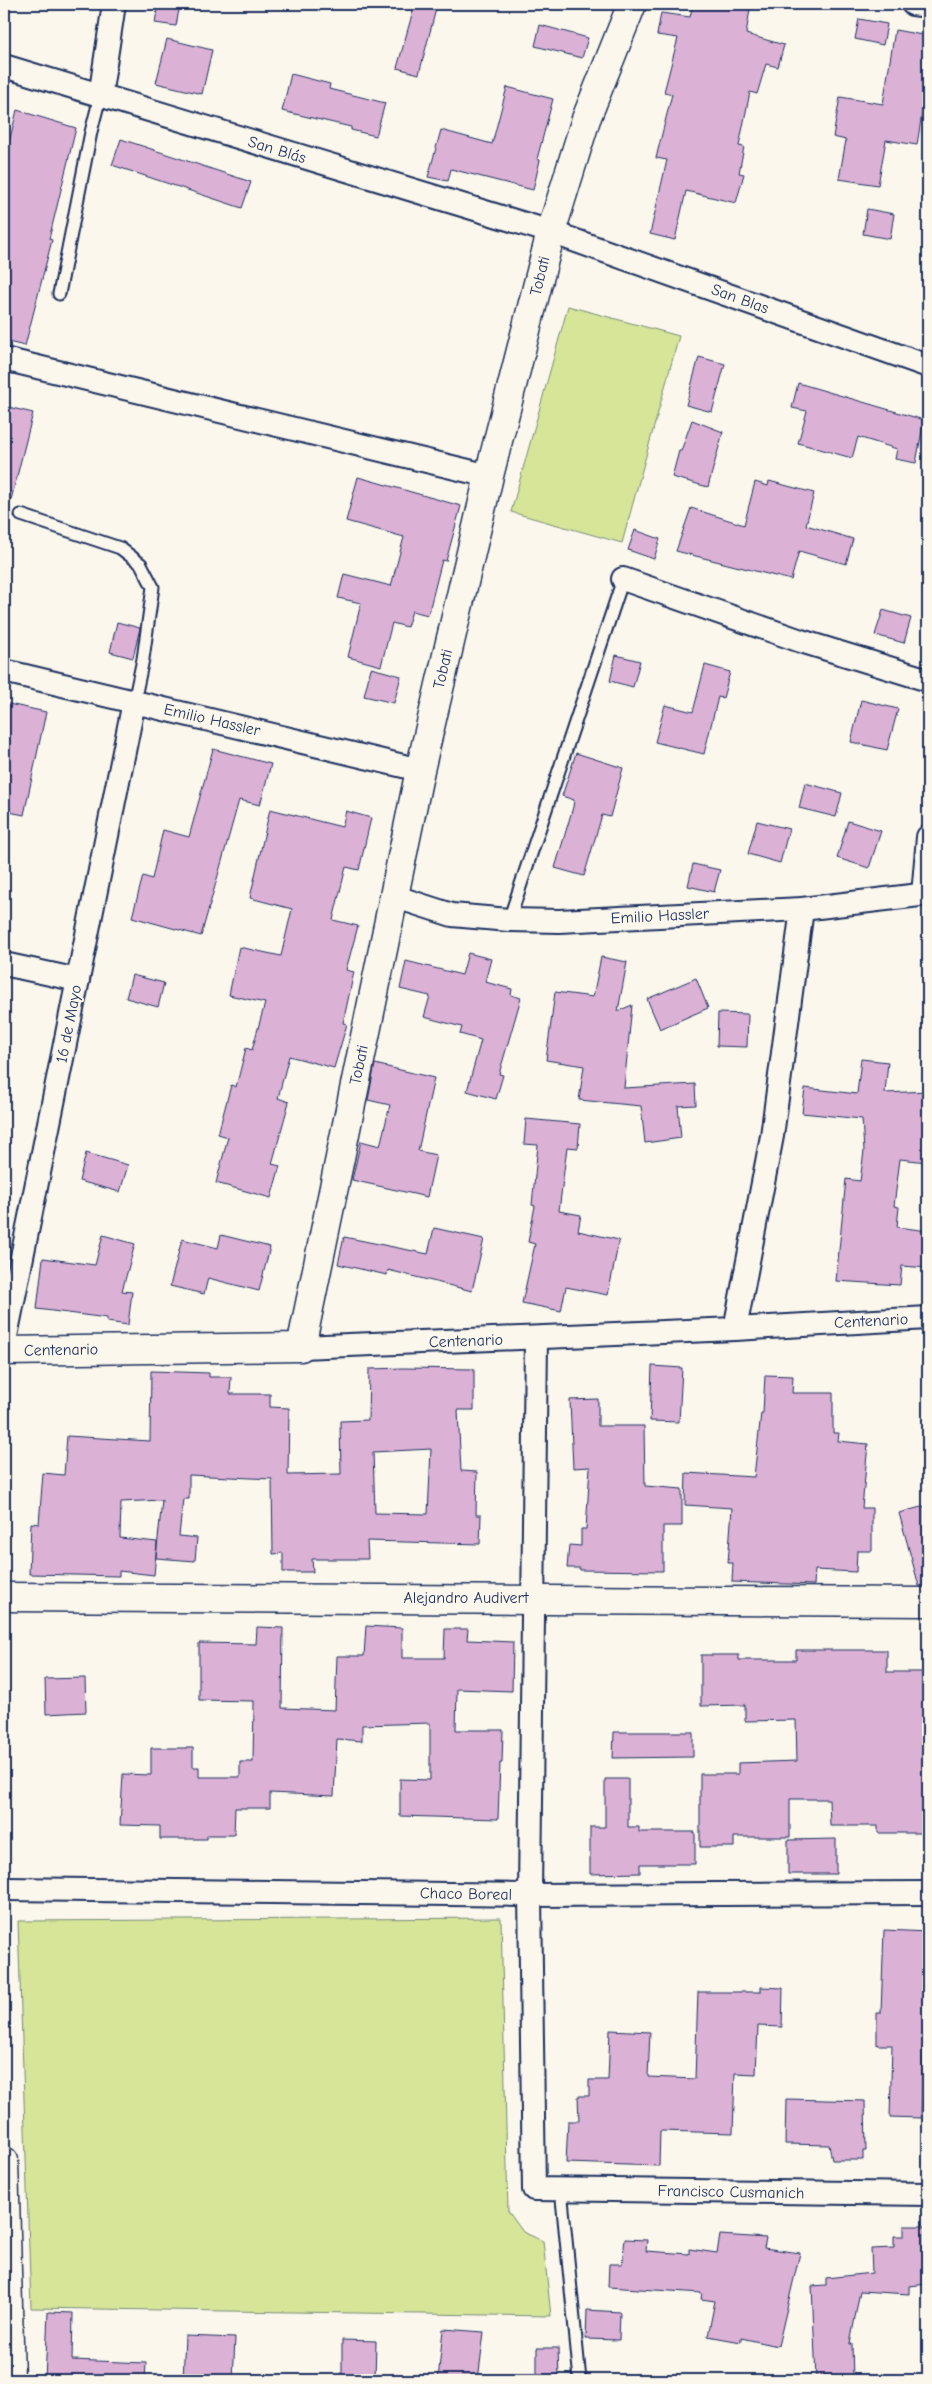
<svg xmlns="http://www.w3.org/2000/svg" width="932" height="2384" viewBox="0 0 932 2384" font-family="'Comic Neue',sans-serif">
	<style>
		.green { fill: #d6e598; stroke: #788a7b }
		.building { fill: #dcb1d6; stroke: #1b2f5e; fill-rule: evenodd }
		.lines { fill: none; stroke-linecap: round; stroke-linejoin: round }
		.lane-casing { stroke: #1b2f5e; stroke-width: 15 }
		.street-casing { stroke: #1b2f5e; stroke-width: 26 }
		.secondary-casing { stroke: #1b2f5e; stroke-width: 31 }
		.lane { stroke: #fbf7ec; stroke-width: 11 }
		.street { stroke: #fbf7ec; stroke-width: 22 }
		.secondary { stroke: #fbf7ec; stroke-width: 28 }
		.labels { text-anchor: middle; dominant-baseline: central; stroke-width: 4; stroke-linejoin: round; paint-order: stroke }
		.street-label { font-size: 16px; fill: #1b2f5e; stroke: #fbf7ec }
	</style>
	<rect width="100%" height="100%" fill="#fbf7ec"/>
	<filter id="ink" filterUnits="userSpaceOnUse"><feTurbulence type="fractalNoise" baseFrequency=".02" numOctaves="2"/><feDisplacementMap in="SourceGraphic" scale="10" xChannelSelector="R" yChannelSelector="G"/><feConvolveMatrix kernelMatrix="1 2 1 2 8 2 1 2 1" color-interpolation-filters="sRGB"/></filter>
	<g filter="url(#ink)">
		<!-- green -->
		<g class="green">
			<path d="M 568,306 L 679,336 L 622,543 L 511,512 Z"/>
			<path d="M 501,1918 L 508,2211 L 523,2232 L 543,2241 L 551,2316 L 31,2308 L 18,1921 Z"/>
		</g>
		<!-- building -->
		<g class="building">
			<path d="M 158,4 L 180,4 L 176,26 L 155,23 Z"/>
			<path d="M 415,4 L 436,9 L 419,74 L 397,68 Z"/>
			<path d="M 693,4 L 720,4 L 750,9 L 746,34 L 784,45 L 778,67 L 766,64 L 757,94 L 750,92 L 739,146 L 744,147 L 739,173 L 744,174 L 736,203 L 686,191 L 675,240 L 650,234 L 667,160 L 656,158 L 672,94 L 664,92 L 678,38 L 657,35 L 661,13 L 690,17 Z"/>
			<path d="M 859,19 L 887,24 L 883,45 L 855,39 Z"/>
			<path d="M 540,25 L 588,38 L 582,58 L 535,46 Z"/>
			<path d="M 895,30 L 928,36 L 928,108 L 923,107 L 917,145 L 886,140 L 878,185 L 839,179 L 846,140 L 833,137 L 840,97 L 883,104 Z"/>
			<path d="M 167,39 L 212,50 L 202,94 L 156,83 Z"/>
			<path d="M 291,74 L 330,84 L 329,89 L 385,103 L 376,136 L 351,130 L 351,127 L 282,111 Z"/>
			<path d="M 507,87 L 553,99 L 537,159 L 540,160 L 533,190 L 451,169 L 448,181 L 428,177 L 441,130 L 492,144 Z"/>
			<path d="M 17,110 L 76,128 L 49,239 L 52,240 L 25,346 L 4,341 L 4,163 Z"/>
			<path d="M 121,139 L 251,182 L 242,208 L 112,165 Z"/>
			<path d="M 867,209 L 894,214 L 890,239 L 863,234 Z"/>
			<path d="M 699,357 L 725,364 L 712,412 L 686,405 Z"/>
			<path d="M 798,383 L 924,420 L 916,463 L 895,459 L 897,449 L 858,437 L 852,458 L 798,443 L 807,411 L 792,408 Z"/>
			<path d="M 4,406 L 33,413 L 11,500 L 4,499 Z"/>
			<path d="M 692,420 L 723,432 L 708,487 L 672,477 L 679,451 L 681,451 Z"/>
			<path d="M 358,477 L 461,506 L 446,561 L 442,560 L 428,615 L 412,611 L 407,627 L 392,623 L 381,666 L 348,657 L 361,603 L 338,598 L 344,574 L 391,586 L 404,537 L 346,521 Z"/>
			<path d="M 769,481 L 814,493 L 806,525 L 853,539 L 846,564 L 799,551 L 791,580 L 676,551 L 691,508 L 744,525 L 755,482 L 768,486 Z"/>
			<path d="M 635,530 L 660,539 L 654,559 L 628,550 Z"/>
			<path d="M 883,610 L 911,618 L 904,643 L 875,635 Z"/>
			<path d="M 117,622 L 140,628 L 133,658 L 110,652 Z"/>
			<path d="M 616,655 L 640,661 L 633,687 L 610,681 Z"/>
			<path d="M 705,665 L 730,672 L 723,698 L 718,697 L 704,754 L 655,742 L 665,705 L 693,712 Z"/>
			<path d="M 371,668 L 401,676 L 394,703 L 364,696 Z"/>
			<path d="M 861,700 L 898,709 L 887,750 L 851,742 Z"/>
			<path d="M 4,703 L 46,712 L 24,815 L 4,811 Z"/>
			<path d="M 213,749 L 271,764 L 260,805 L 239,800 L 201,936 L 132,917 L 143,876 L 152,879 L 163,830 L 189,837 Z"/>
			<path d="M 576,753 L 623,768 L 610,817 L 602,815 L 584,876 L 555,868 L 573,807 L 574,800 L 562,796 Z"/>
			<path d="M 805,783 L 842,793 L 836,817 L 799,808 Z"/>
			<path d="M 270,809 L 342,827 L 346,811 L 371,818 L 359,870 L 346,867 L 333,920 L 358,926 L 346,970 L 354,972 L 343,1023 L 347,1024 L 334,1068 L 289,1056 L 278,1098 L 289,1102 L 272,1164 L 280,1166 L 271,1198 L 216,1183 L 228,1137 L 218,1134 L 231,1085 L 236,1087 L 246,1048 L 252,1050 L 265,1003 L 229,995 L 239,947 L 281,956 L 292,909 L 250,898 Z"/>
			<path d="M 757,821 L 789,829 L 780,863 L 748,854 Z"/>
			<path d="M 848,821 L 881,831 L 869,868 L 837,858 Z"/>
			<path d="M 693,864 L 720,870 L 714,892 L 688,886 Z"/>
			<path d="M 468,953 L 491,959 L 485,982 L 512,989 L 511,995 L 521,998 L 499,1074 L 503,1075 L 496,1099 L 467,1091 L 481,1040 L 460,1034 L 462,1027 L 424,1017 L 430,996 L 400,989 L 406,961 L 462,975 Z"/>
			<path d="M 601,957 L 627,962 L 618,1011 L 632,1005 L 624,1088 L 695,1084 L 696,1105 L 678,1106 L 681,1138 L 645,1143 L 641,1106 L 579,1100 L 584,1066 L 546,1060 L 555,992 L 593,997 Z"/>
			<path d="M 132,975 L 164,983 L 158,1007 L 126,998 Z"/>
			<path d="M 696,978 L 708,1008 L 660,1029 L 647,999 Z"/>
			<path d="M 718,1013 L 748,1014 L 747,1047 L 717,1046 Z"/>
			<path d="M 861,1059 L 888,1062 L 885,1093 L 928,1091 L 927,1162 L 900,1159 L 894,1206 L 899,1207 L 897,1227 L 928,1231 L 928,1268 L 902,1266 L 900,1285 L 836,1281 L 846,1179 L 860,1181 L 864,1151 L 862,1119 L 802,1113 L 805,1088 L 857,1094 Z"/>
			<path d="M 375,1064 L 434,1078 L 418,1151 L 436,1155 L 427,1197 L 352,1180 L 361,1141 L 380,1146 L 390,1105 L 368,1100 Z"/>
			<path d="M 526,1119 L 580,1124 L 578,1148 L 567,1147 L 559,1211 L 581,1215 L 578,1231 L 619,1240 L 608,1295 L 566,1287 L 561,1311 L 522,1303 L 535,1244 L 528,1242 L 535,1206 L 532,1205 L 538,1145 L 524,1144 Z"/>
			<path d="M 86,1153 L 128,1165 L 120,1192 L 79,1181 Z"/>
			<path d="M 434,1228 L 484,1239 L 472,1291 L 388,1270 L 387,1275 L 338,1264 L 344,1237 L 428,1254 Z"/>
			<path d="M 103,1235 L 135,1244 L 122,1291 L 132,1292 L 128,1325 L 107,1322 L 107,1318 L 37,1309 L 43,1258 L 95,1265 Z"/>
			<path d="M 221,1235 L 270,1247 L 259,1291 L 208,1278 L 204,1294 L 170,1286 L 182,1239 L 218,1248 Z"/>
			<path d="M 652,1366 L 682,1368 L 679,1422 L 650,1421 Z"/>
			<path d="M 403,1368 L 474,1369 L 474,1410 L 458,1410 L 461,1471 L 477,1472 L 476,1515 L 481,1515 L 480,1544 L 367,1541 L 368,1559 L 312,1559 L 313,1572 L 283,1572 L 283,1553 L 273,1554 L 272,1479 L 189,1475 L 189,1499 L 183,1499 L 179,1536 L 197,1538 L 195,1561 L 156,1558 L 162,1500 L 121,1502 L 120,1538 L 157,1542 L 154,1575 L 119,1571 L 119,1576 L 29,1574 L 31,1523 L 39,1524 L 43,1473 L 64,1475 L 67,1436 L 150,1441 L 151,1371 L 209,1373 L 209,1377 L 231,1377 L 230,1394 L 270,1394 L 270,1407 L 289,1408 L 288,1475 L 341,1474 L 340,1421 L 368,1420 L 369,1369 ZM 431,1449 L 428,1514 L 375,1513 L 373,1452 Z"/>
			<path d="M 765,1375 L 793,1376 L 792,1393 L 833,1393 L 833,1433 L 839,1433 L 838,1441 L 868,1444 L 862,1508 L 872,1508 L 872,1551 L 857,1551 L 856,1572 L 815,1570 L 814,1585 L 732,1582 L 733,1563 L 728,1563 L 732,1508 L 685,1505 L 686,1473 L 754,1477 L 761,1413 L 763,1413 Z"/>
			<path d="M 598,1399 L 598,1426 L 644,1426 L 645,1486 L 682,1489 L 682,1526 L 663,1526 L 663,1571 L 580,1570 L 580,1568 L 567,1568 L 569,1545 L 581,1546 L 581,1529 L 586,1529 L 590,1467 L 573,1468 L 570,1400 Z"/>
			<path d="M 928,1505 L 928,1586 L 919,1586 L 899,1513 Z"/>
			<path d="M 366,1626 L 402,1628 L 402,1658 L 444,1658 L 445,1629 L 468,1629 L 467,1640 L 513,1642 L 512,1691 L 457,1689 L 456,1730 L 503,1730 L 502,1763 L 500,1763 L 498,1819 L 400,1816 L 400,1779 L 430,1780 L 430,1723 L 362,1725 L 362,1741 L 337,1739 L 334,1796 L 270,1793 L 270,1808 L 235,1808 L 234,1835 L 207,1835 L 207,1839 L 160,1839 L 160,1826 L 120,1825 L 123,1774 L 151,1775 L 151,1748 L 193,1748 L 193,1767 L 199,1767 L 199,1777 L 240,1777 L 240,1762 L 253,1762 L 254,1701 L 199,1700 L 199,1643 L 256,1644 L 257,1627 L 283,1628 L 282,1708 L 335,1710 L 337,1656 L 364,1656 Z"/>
			<path d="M 796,1650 L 887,1650 L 887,1672 L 924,1672 L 924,1756 L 928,1756 L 928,1833 L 878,1833 L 878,1826 L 830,1826 L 829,1799 L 790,1799 L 790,1837 L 734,1837 L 734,1847 L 700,1847 L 700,1774 L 738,1774 L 738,1763 L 797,1761 L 796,1720 L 745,1721 L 745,1705 L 701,1706 L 701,1655 L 739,1655 L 739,1660 L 796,1660 Z"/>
			<path d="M 85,1678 L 86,1712 L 46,1714 L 45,1679 Z"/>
			<path d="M 614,1732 L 693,1732 L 693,1757 L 613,1758 Z"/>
			<path d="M 605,1779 L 628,1779 L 628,1827 L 639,1827 L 639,1832 L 695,1832 L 695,1864 L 640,1864 L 640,1873 L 590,1874 L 590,1827 L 605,1827 Z"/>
			<path d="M 836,1839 L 836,1874 L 788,1874 L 788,1840 Z"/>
			<path d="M 884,1930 L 928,1932 L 928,2044 L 923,2044 L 921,2118 L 890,2117 L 892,2045 L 877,2045 L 877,2013 L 881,2013 Z"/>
			<path d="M 761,1987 L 783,1988 L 782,2027 L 758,2026 L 756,2074 L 735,2073 L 733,2133 L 660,2131 L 659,2166 L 566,2163 L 568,2121 L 579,2121 L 578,2096 L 589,2096 L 589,2080 L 608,2080 L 610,2030 L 650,2032 L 648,2077 L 695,2079 L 698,1992 L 761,1992 Z"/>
			<path d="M 786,2099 L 865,2101 L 866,2151 L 863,2151 L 863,2160 L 832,2160 L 829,2145 L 785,2144 Z"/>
			<path d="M 904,2226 L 928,2226 L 928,2284 L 909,2286 L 909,2294 L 860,2291 L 850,2344 L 852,2344 L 853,2380 L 816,2380 L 812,2286 L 826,2285 L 826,2278 L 872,2273 L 871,2249 L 894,2248 L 894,2236 L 904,2236 Z"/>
			<path d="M 720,2235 L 766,2238 L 764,2248 L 800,2253 L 778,2346 L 741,2338 L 741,2342 L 708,2336 L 715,2301 L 701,2299 L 702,2293 L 608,2287 L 609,2264 L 622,2264 L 625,2239 L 647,2240 L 646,2251 L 689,2254 L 689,2249 L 717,2253 Z"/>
			<path d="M 587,2310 L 620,2312 L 619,2340 L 586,2339 Z"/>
			<path d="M 48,2312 L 73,2313 L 72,2360 L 146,2363 L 145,2380 L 45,2380 Z"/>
			<path d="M 443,2329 L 484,2332 L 478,2380 L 438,2380 Z"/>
			<path d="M 185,2336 L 235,2338 L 233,2380 L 183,2380 Z"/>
			<path d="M 342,2340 L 376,2341 L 375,2380 L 342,2380 Z"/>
			<path d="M 537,2348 L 558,2348 L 559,2380 L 537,2380 Z"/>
		</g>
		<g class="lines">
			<!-- lane casing -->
			<g class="lane-casing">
				<g id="lane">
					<path d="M 59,294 L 91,132 L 100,97"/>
					<path d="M 21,515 L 120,548 L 141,564 L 153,587 L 143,659 L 134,702"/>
					<path d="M 509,920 L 623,579"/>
					<path d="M 561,2189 L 580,2380"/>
				</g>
			</g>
			<!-- street casing -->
			<g class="street-casing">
				<g id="street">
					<path d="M 913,4 L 928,6"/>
					<path d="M 4,66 L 551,232 L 928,366"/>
					<path d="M 100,97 L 114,4"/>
					<path d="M 4,359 L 489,476"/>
					<path d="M 623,579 L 801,641 L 928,680"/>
					<path d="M 4,671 L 420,770"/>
					<path d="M 923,895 L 928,837"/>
					<path d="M 393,896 L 452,915 L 509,920 L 559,921 L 802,909 L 928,894"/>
					<path d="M 4,964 L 78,980"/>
					<path d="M 735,1329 L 772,1136 L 802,909"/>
					<path d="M 536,1338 L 530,1895 L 534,2189 L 928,2194"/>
					<path d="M 4,1346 L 134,702"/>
					<path d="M 301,1347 L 735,1329 L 928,1318"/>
					<path d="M 4,1889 L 530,1895 L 928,1893"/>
				</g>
			</g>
			<!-- secondary casing -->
			<g class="secondary-casing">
				<g id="secondary">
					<path d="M 4,1351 L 301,1347 L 420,770 L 489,476 L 551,232 L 586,119 L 632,4"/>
					<path d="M 4,1597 L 928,1602"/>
					<path d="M 4,2161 L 10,2380"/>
				</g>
			</g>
			<!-- lane -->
			<use href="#lane" class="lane"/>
			<!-- street -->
			<use href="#street" class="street"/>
			<!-- secondary -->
			<use href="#secondary" class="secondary"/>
		</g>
	</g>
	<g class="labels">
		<!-- street labels -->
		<g class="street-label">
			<text transform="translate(277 150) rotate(17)">San Blás</text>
			<text transform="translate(540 276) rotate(-76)">Tobati</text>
			<text transform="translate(740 299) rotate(20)">San Blas</text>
			<text transform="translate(443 669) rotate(-77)">Tobati</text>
			<text transform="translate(212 720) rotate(13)">Emilio Hassler</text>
			<text transform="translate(660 916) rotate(-3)">Emilio Hassler</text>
			<text transform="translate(69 1024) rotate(-79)">16 de Mayo</text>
			<text transform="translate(359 1065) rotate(-78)">Tobati</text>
			<text transform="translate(871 1321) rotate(-3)">Centenario</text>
			<text transform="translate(466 1341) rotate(-2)">Centenario</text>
			<text transform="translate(61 1350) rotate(-1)">Centenario</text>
			<text x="466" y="1598">Alejandro Audivert</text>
			<text transform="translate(466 1894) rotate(1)">Chaco Boreal</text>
			<text transform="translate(731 2192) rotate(1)">Francisco Cusmanich</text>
		</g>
	</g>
	<!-- margin -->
	<rect width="932" height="2384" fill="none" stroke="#fbf7ec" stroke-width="20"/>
	<rect x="10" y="10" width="912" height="2364" fill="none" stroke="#1b2f5e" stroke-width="2" filter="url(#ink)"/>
</svg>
